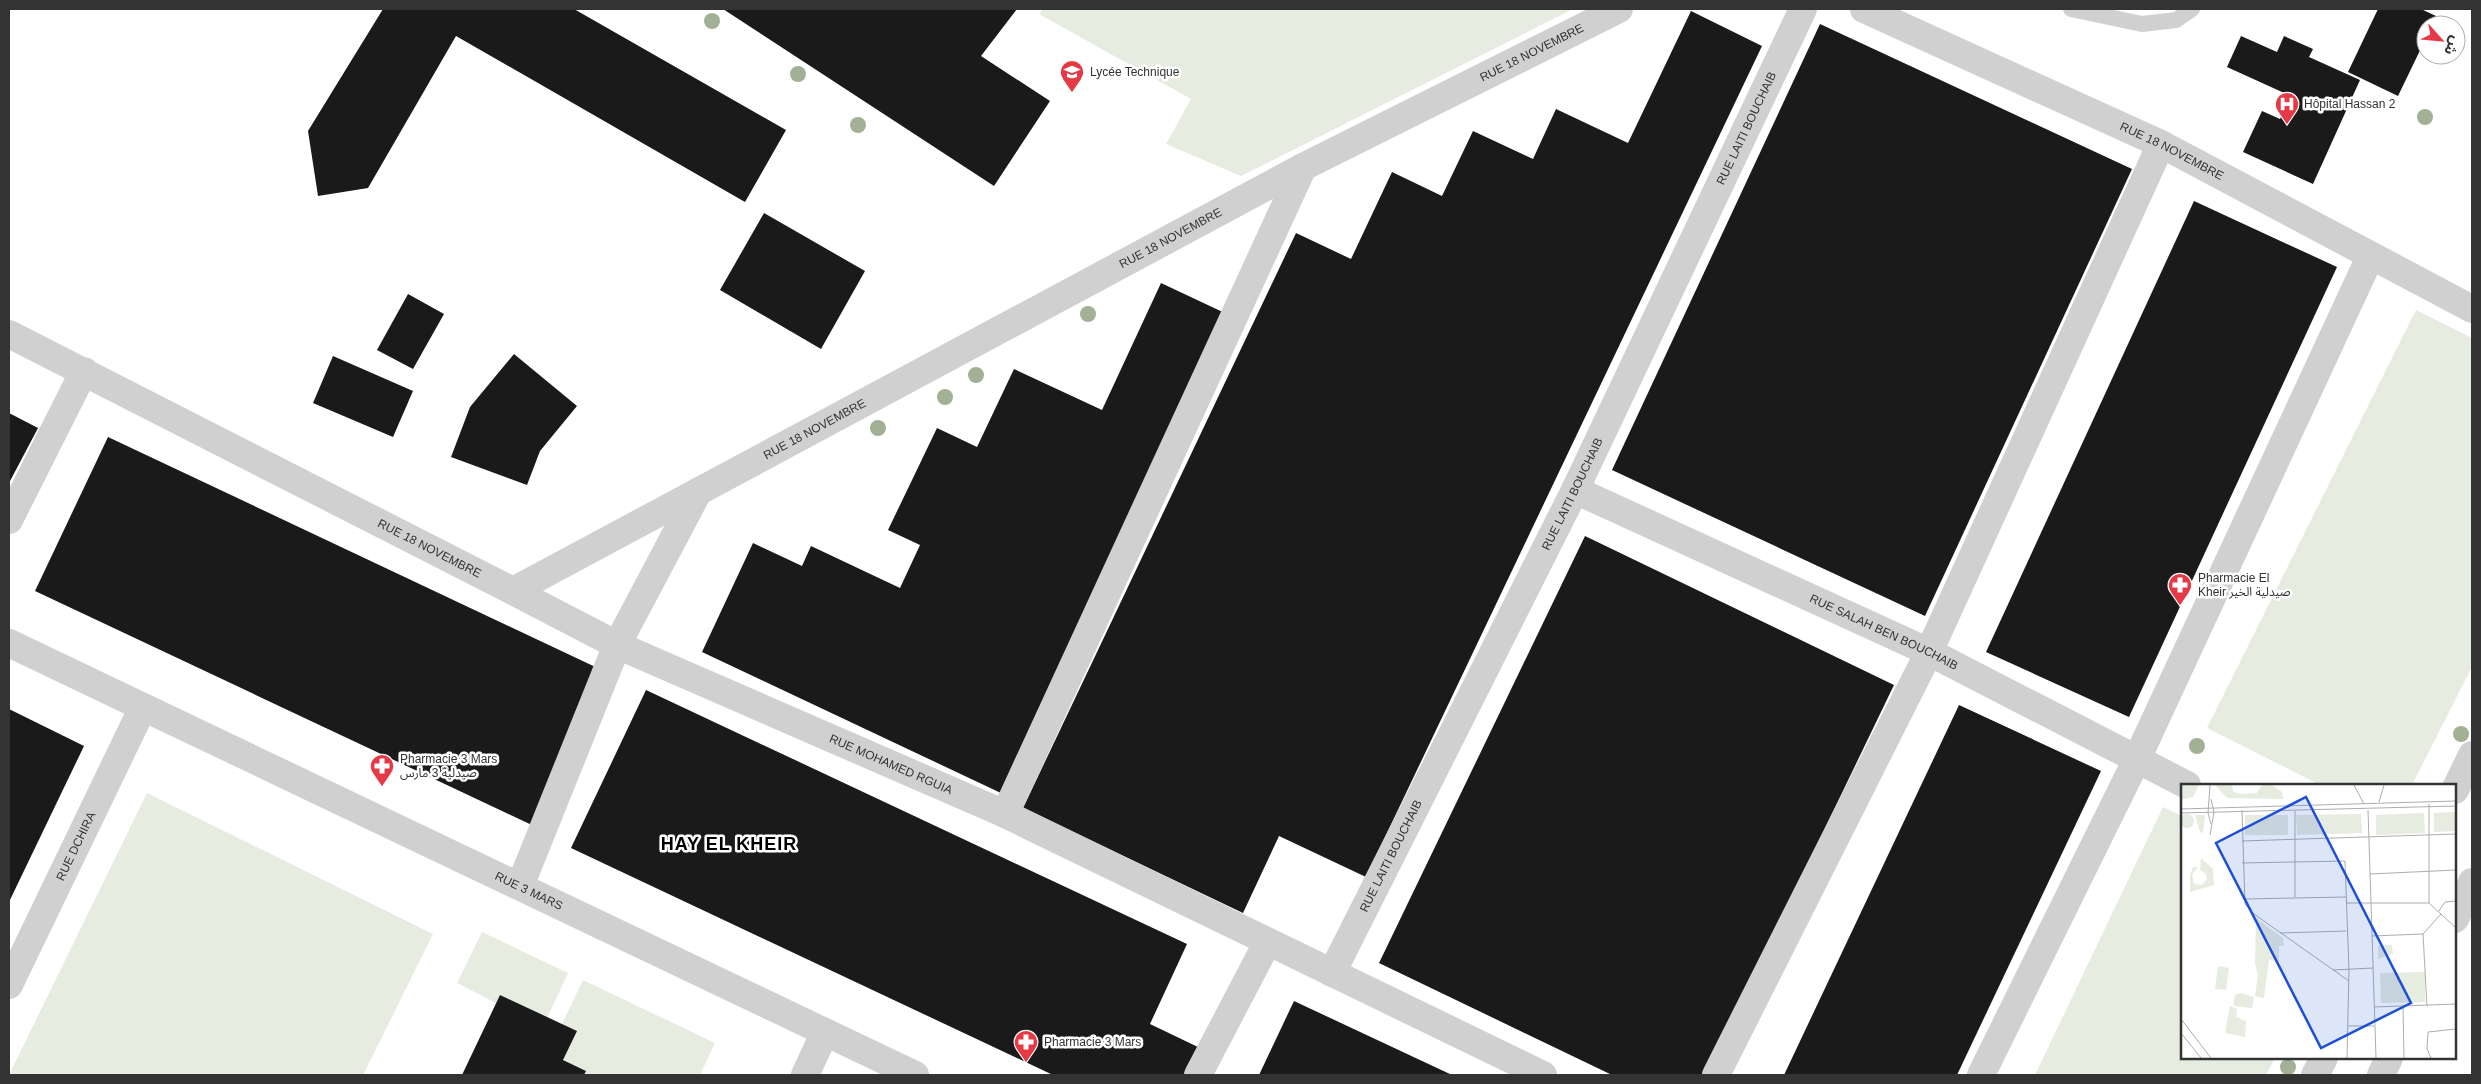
<svg xmlns="http://www.w3.org/2000/svg" width="2481" height="1084" viewBox="0 0 2481 1084" font-family="Arial,'Noto Sans Arabic',sans-serif">
	<style>
		.green { fill: #e6ecdf }
		.building { fill: #1a1a1a }
		.lines { fill: none; stroke-linecap: round; stroke-linejoin: round }
		.service { stroke: #d0d0d0; stroke-width: 16 }
		.minor { stroke: #d0d0d0; stroke-width: 28 }
		.tertiary { stroke: #d0d0d0; stroke-width: 28 }
		.tree { fill: #a2b095 }
		.labels { text-anchor: middle; dominant-baseline: central; stroke-width: 5; stroke-linejoin: round; paint-order: stroke }
		.street-label { font-size: 12px; fill: #333; stroke: #fff }
		.poi-label { font-size: 12px; fill: #333; stroke: #fff; text-anchor: start }
		.district-label { font-size: 18px; font-weight: bold; letter-spacing: 1px; fill: #000; stroke: #fff }
		.inset-road { fill: none; stroke: #adadad; stroke-width: 1 }
		.view { fill: #1d4ed8; fill-opacity: 0.15; stroke: #1d4ed8; stroke-width: 2.5 }
		.inset-edge { fill: none; stroke: #333; stroke-width: 2.5 }
	</style>
	<rect width="100%" height="100%" fill="#fff"/>
	<!-- green -->
	<g class="green">
		<path d="M 1043,9 L 1573,9 L 1241,176 L 1166,144 L 1191,99 L 1039,14 Z"/>
		<path d="M 2416,310 L 2472,338 L 2472,667 L 2412,785 L 2320,785 L 2207,728 Z"/>
		<path d="M 147,793 L 433,934 L 363,1075 L 9,1075 Z"/>
		<path d="M 2163,807 L 2182,816 L 2182,1058 L 2275,1058 L 2266,1075 L 2035,1075 Z"/>
		<path d="M 482,932 L 568,973 L 547,1018 L 500,995 L 496,1003 L 457,983 Z"/>
		<path d="M 583,980 L 715,1043 L 700,1075 L 584,1075 L 586,1071 L 563,1060 L 577,1031 L 562,1024 Z"/>
	</g>
	<!-- building -->
	<g class="building">
		<path d="M 383,9 L 574,9 L 786,130 L 745,202 L 456,36 L 368,188 L 318,196 L 308,131 Z"/>
		<path d="M 723,9 L 1017,9 L 981,56 L 1050,101 L 994,186 Z"/>
		<path d="M 2378,9 L 2421,9 L 2436,16 L 2432,25 L 2426,25 L 2426,38 L 2398,96 L 2348,72 Z"/>
		<path d="M 1691,11 L 1762,46 L 1366,877 L 1279,836 L 1243,913 L 1023,808 L 1296,233 L 1351,259 L 1392,172 L 1442,196 L 1473,131 L 1533,159 L 1556,109 L 1628,143 Z"/>
		<path d="M 1820,24 L 2132,169 L 1925,616 L 1612,470 Z"/>
		<path d="M 2241,36 L 2277,52 L 2284,36 L 2313,49 L 2309,57 L 2360,80 L 2313,184 L 2243,152 L 2262,111 L 2280,119 L 2291,96 L 2227,67 Z"/>
		<path d="M 2194,201 L 2337,267 L 2129,717 L 1986,652 Z"/>
		<path d="M 764,213 L 865,271 L 821,349 L 720,290 Z"/>
		<path d="M 1161,283 L 1229,315 L 1003,794 L 702,652 L 753,543 L 802,566 L 811,546 L 900,588 L 920,545 L 888,530 L 937,428 L 977,447 L 1014,369 L 1102,410 Z"/>
		<path d="M 408,294 L 444,314 L 413,369 L 377,350 Z"/>
		<path d="M 514,354 L 577,406 L 540,451 L 527,485 L 451,457 L 470,407 Z"/>
		<path d="M 333,356 L 413,391 L 393,437 L 313,403 Z"/>
		<path d="M 9,413 L 38,428 L 9,483 Z"/>
		<path d="M 108,437 L 606,672 L 534,826 L 35,591 Z"/>
		<path d="M 1585,536 L 1894,685 L 1706,1075 L 1612,1075 L 1379,963 Z"/>
		<path d="M 646,690 L 1187,944 L 1150,1024 L 1200,1048 L 1187,1075 L 1053,1075 L 571,848 Z"/>
		<path d="M 1959,705 L 2101,771 L 1957,1075 L 1784,1075 Z"/>
		<path d="M 9,709 L 84,746 L 9,902 Z"/>
		<path d="M 500,995 L 577,1031 L 563,1060 L 586,1071 L 584,1075 L 462,1075 Z"/>
		<path d="M 1294,1001 L 1452,1075 L 1259,1075 Z"/>
	</g>
	<g class="lines">
		<!-- service -->
		<path class="service" d="M 2071,9 L 2142,24 L 2176,20 L 2192,9"/>
		<!-- minor -->
		<g class="minor">
			<path id="s1" d="M 1575,490 L 1929,652 L 2187,785"/>
			<path d="M 9,520 L 84,371"/>
			<path id="s2" d="M 513,591 L 617,645 L 1005,814 L 1543,1075"/>
			<path d="M 9,643 L 143,707"/>
			<path d="M 1005,814 L 1303,167"/>
			<path d="M 520,886 L 617,645 L 698,492"/>
			<path id="s3" d="M 1332,973 L 1575,490 L 1803,9"/>
			<path d="M 805,1075 L 825,1032"/>
			<path d="M 1198,1075 L 1267,943"/>
			<path d="M 1716,1075 L 1929,652 L 2161,144"/>
			<path d="M 1981,1075 L 2137,759 L 2370,257"/>
		</g>
		<!-- tertiary -->
		<g class="tertiary">
			<path id="s4" d="M 1864,9 L 2161,144 L 2472,309"/>
			<path id="s5" d="M 9,334 L 513,591 L 1303,167 L 1619,9"/>
			<path d="M 2455,790 L 2472,755"/>
			<path d="M 2455,919 L 2472,882"/>
			<path id="s6" d="M 9,985 L 143,707 L 915,1075"/>
			<path d="M 2315,1075 L 2324,1058"/>
			<path d="M 2381,1075 L 2389,1058"/>
		</g>
	</g>
	<!-- trees -->
	<g class="tree">
		<circle cx="712" cy="21" r="8"/>
		<circle cx="798" cy="74" r="8"/>
		<circle cx="2425" cy="117" r="8"/>
		<circle cx="858" cy="125" r="8"/>
		<circle cx="1088" cy="314" r="8"/>
		<circle cx="976" cy="375" r="8"/>
		<circle cx="945" cy="397" r="8"/>
		<circle cx="878" cy="428" r="8"/>
		<circle cx="2461" cy="734" r="8"/>
		<circle cx="2197" cy="746" r="8"/>
		<circle cx="2288" cy="1067" r="8"/>
	</g>
	<!-- icons -->
	<defs>
		<g id="school-pin" transform="scale(1.25)"><path d="M0 17L-7.5 6A9.5 9.5 0 1 1 7.5 6Z" fill="#e63946" stroke="#fff"/><path d="M0-5L7-2L0 1L-7-2ZM-4 1L0 2.5L4 1V4Q0 6-4 4Z" fill="#fff"/></g>
		<g id="hospital-pin" transform="scale(1.25)"><path d="M0 17L-7.5 6A9.5 9.5 0 1 1 7.5 6Z" fill="#e63946" stroke="#fff"/><path d="M-5-5h3v3.5h4V-5h3V5h-3V1.5h-4V5h-3Z" fill="#fff"/></g>
		<g id="pharmacy-pin" transform="scale(1.25)"><path d="M0 17L-7.5 6A9.5 9.5 0 1 1 7.5 6Z" fill="#e63946" stroke="#fff"/><path d="M-2-6h4v4h4v4h-4v4h-4v-4h-4v-4h4Z" fill="#fff"/></g>
	</defs>
	<g fill-rule="evenodd">
		<use href="#school-pin" x="1072" y="72"/>
		<use href="#hospital-pin" x="2287" y="104"/>
		<use href="#pharmacy-pin" x="2180" y="585"/>
		<use href="#pharmacy-pin" x="382" y="766"/>
		<use href="#pharmacy-pin" x="1026" y="1042"/>
	</g>
	<g class="labels">
		<!-- street labels -->
		<g class="street-label">
			<text stroke="none"><textPath href="#s5" startOffset="1718">RUE 18 NOVEMBRE</textPath></text>
			<text stroke="none"><textPath href="#s3" startOffset="941">RUE LAITI BOUCHAIB</textPath></text>
			<text stroke="none"><textPath href="#s4" startOffset="339">RUE 18 NOVEMBRE</textPath></text>
			<text stroke="none"><textPath href="#s5" startOffset="1312">RUE 18 NOVEMBRE</textPath></text>
			<text stroke="none"><textPath href="#s5" startOffset="908">RUE 18 NOVEMBRE</textPath></text>
			<text stroke="none"><textPath href="#s3" startOffset="536">RUE LAITI BOUCHAIB</textPath></text>
			<text stroke="none"><textPath href="#s5" startOffset="472">RUE 18 NOVEMBRE</textPath></text>
			<text stroke="none"><textPath href="#s1" startOffset="340">RUE SALAH BEN BOUCHAIB</textPath></text>
			<text stroke="none"><textPath href="#s2" startOffset="416">RUE MOHAMED RGUIA</textPath></text>
			<text stroke="none"><textPath href="#s6" startOffset="154">RUE DCHIRA</textPath></text>
			<text stroke="none"><textPath href="#s3" startOffset="131">RUE LAITI BOUCHAIB</textPath></text>
			<text stroke="none"><textPath href="#s6" startOffset="736">RUE 3 MARS</textPath></text>
		</g>
		<!-- poi labels -->
		<g class="poi-label">
			<text x="1090" y="72">Lycée Technique</text>
			<text x="2304" y="104">Hôpital Hassan 2</text>
			<text x="2198" y="578">Pharmacie El<tspan x="2198" dy="14">Kheir صيدلية الخير</tspan></text>
			<text x="400" y="759">Pharmacie 3 Mars<tspan x="400" dy="14">صيدلية 3 مارس</tspan></text>
			<text x="1044" y="1042">Pharmacie 3 Mars</text>
		</g>
		<!-- district labels -->
		<g class="district-label">
			<text x="729" y="844">HAY EL KHEIR</text>
		</g>
	</g>
	<!-- overview -->
	<g transform="translate(2181 784)">
		<rect width="275" height="275" fill="#fff"/>
		<path d="M 0,1 L 18,1 L 12,13 L 0,16 ZM 34,1 L 51,1 L 52,8 L 60,10 L 76,9 L 81,1 L 91,1 L 101,8 L 102,15 L 46,14 ZM 275,28 L 275,47 L 253,48 L 253,29 ZM 243,29 L 244,49 L 195,51 L 195,31 ZM-1 37a7 7 0 1 1 14 0a7 7 0 1 1-14 0ZM 180,30 L 181,49 L 116,51 L 115,31 ZM 14,31 L 24,31 L 22,49 L 19,48 ZM 64,31 L 107,31 L 107,51 L 64,51 ZM 20,74 L 32,85 L 33,101 L 9,108 L 9,91 L 12,83 L 17,83 L 11,91 L 13,100 L 21,101 L 26,95 L 25,90 L 19,86 ZM 75,134 L 102,154 L 103,162 L 98,162 L 98,178 L 88,176 L 83,214 L 74,212 L 77,191 L 74,180 ZM 197,161 L 211,161 L 212,170 L 197,175 ZM 37,182 L 48,184 L 45,206 L 34,205 ZM 244,188 L 244,218 L 200,219 L 199,189 ZM 60,209 L 73,213 L 71,224 L 52,222 L 54,211 ZM 49,222 L 56,225 L 55,233 L 65,237 L 64,253 L 44,249 Z" fill="#e6ecdf"/>
		<path class="inset-road" d="M 29,1 L 27,29 L 30,40M 173,1 L 183,20M 198,18 L 203,1M 248,20 L 248,119 L 275,144M 0,25 L 275,17M 61,26 L 64,120 L 73,130 L 168,197M 187,26 L 195,274M 114,27 L 114,113M 0,29 L 275,22M 29,51 L 33,28 L 30,15M 61,57 L 275,50M 61,79 L 164,77 L 168,186 L 166,274M 189,90 L 275,86M 62,115 L 165,113M 165,119 L 248,119M 257,128 L 264,118 L 275,117M 99,149 L 165,147M 242,150 L 246,222M 191,152 L 242,150 L 260,130M 152,186 L 192,184M 222,222 L 223,274M 193,223 L 275,220M 0,235 L 30,274M 167,242 L 193,242M 0,249 L 20,274M 250,274 L 246,265 L 247,248 L 275,245"/>
		<path class="view" d="M 125,13 L 230,219 L 140,264 L 35,59 Z"/>
		<rect width="275" height="275" class="inset-edge"/>
	</g>
	<!-- border -->
	<rect width="2481" height="1084" fill="none" stroke="#333333" stroke-width="20"/>
	<!-- north arrow -->
	<g transform="translate(2441 40) rotate(117)"><circle r="24" fill="#ffffff" stroke="#adadad"/>
	<path d="M0-4L9 19L0 12L-9 19Z" fill="#e63946"/>
	<text y="-8" font-size="14" font-weight="bold" text-anchor="middle" fill="#333333">ش</text>
	</g>
</svg>
